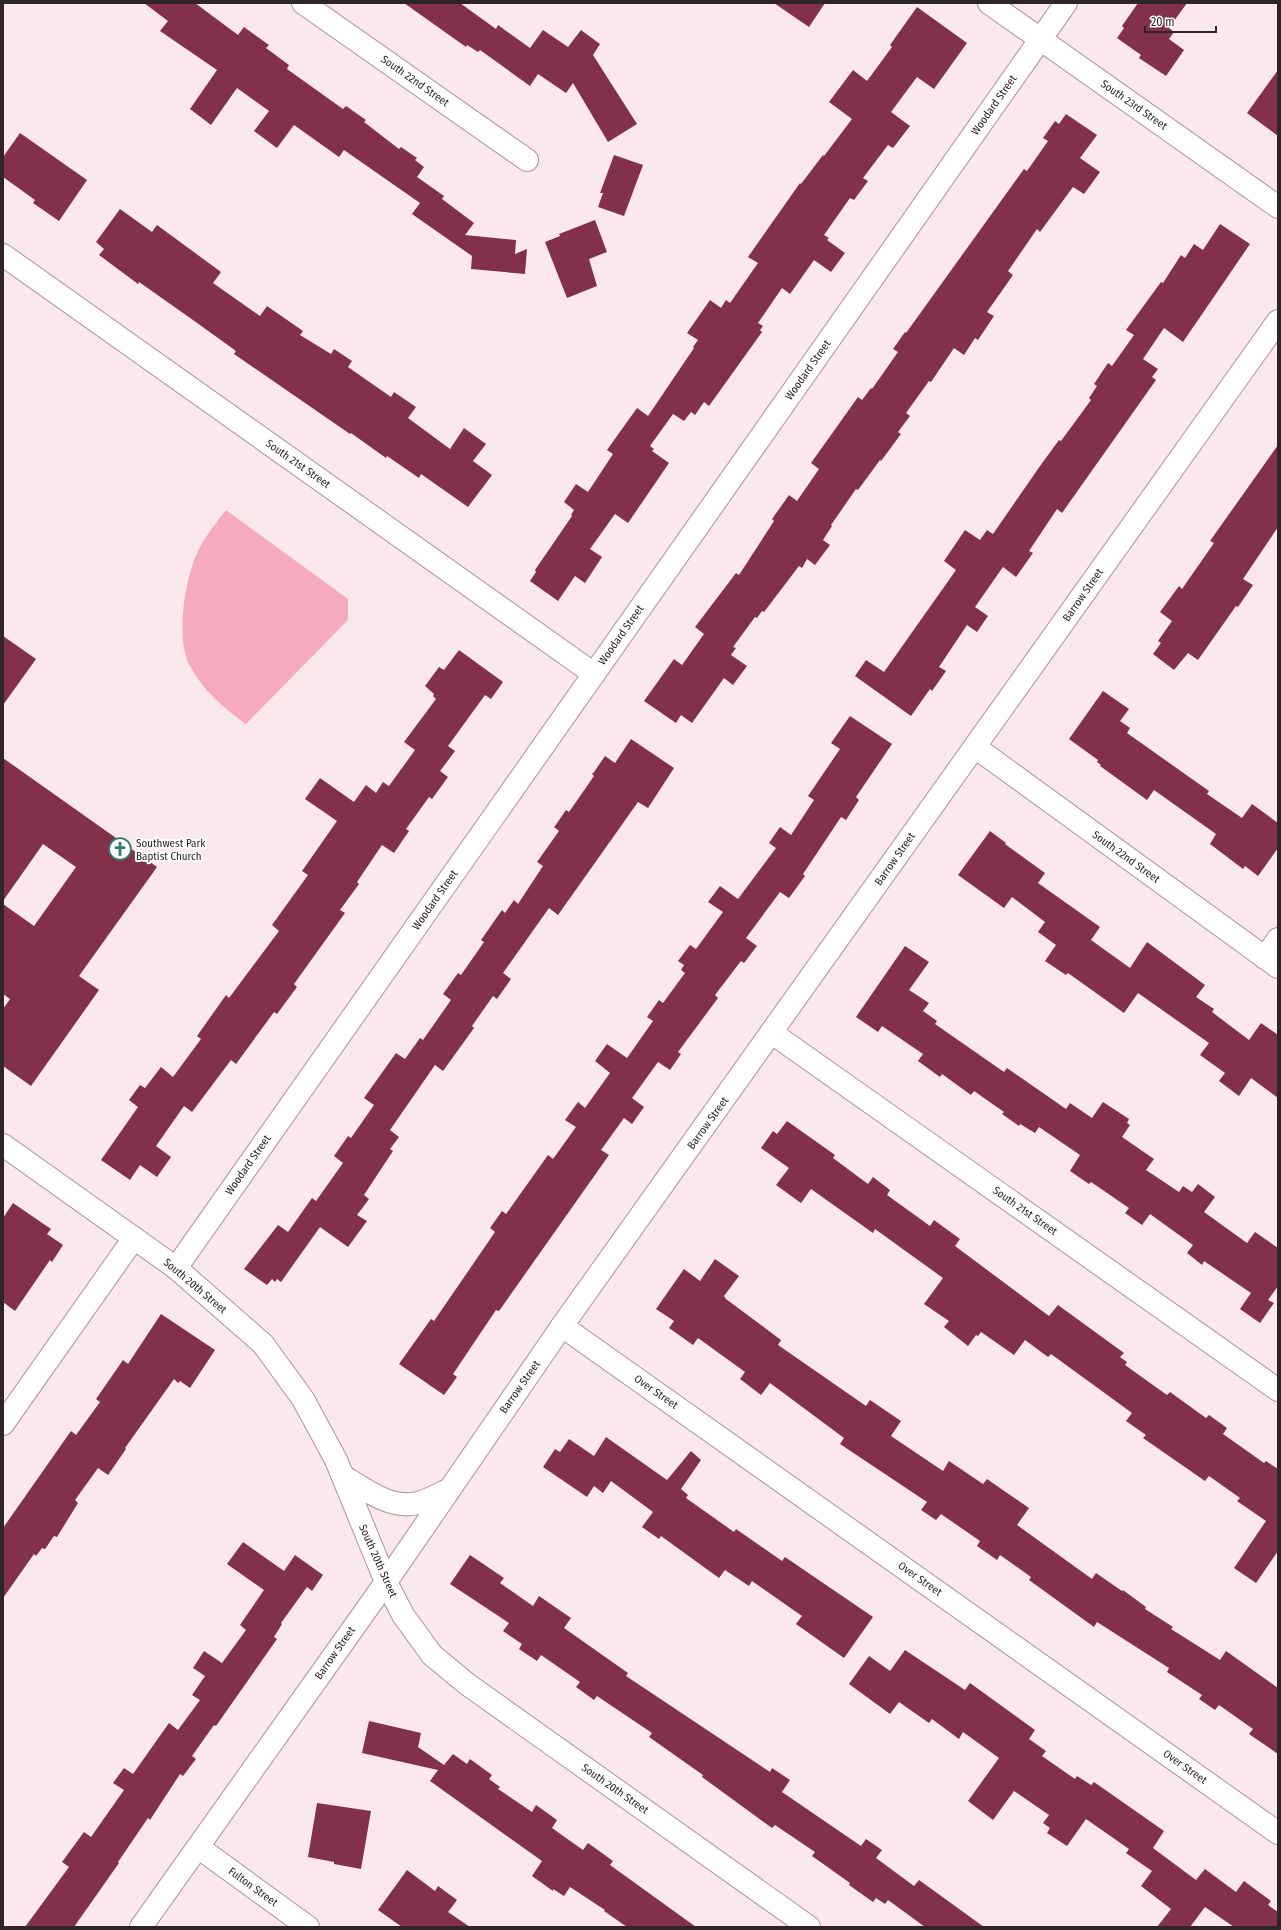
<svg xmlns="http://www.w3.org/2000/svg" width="1281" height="1930" viewBox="0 0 1281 1930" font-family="'Fira Sans Condensed',sans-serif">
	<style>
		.green { fill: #f6aabd }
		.building { fill: #83314b }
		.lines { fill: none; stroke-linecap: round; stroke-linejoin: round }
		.minor-casing { stroke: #ae9298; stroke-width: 24 }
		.major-casing { stroke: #ae9298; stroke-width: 24 }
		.minor { stroke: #fff; stroke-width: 22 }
		.major { stroke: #fff; stroke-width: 22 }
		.labels { text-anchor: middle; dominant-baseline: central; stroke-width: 4; stroke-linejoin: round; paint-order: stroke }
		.street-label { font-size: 11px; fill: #2f2426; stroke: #fff }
		.poi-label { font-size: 11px; fill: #2f2426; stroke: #fff; text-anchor: start }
	</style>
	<rect width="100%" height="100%" fill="#fbe8ec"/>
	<!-- green -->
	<path class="green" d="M 226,510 L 348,599 L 348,620 L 246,724 C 224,708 203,691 190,666 C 175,639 185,580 197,553 C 204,538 216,523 226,510 Z"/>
	<!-- building -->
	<g class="building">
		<path d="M 144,3 L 195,3 L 238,35 L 244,27 L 269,45 L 266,48 L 289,65 L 287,69 L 343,109 L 346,106 L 366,120 L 364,122 L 399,149 L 401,147 L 417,158 L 415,160 L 424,167 L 417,177 L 444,196 L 442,199 L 474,223 L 465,235 L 516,240 L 515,254 L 527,249 L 525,274 L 471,269 L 472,256 L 412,214 L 420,203 L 344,150 L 339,157 L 294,125 L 277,148 L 254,131 L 269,111 L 237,88 L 211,125 L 190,109 L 217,70 L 160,31 L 168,21 Z"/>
		<path d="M 404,3 L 460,3 L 496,29 L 498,25 L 530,48 L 543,30 L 568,47 L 581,30 L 600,44 L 593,55 L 637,124 L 608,142 L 573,83 L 566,93 L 538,74 L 530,86 L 480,50 L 478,52 L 467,45 L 466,47 Z"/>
		<path d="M 774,3 L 825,3 L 809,27 Z"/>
		<path d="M 1138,3 L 1187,3 L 1169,28 L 1174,32 L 1169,39 L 1184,50 L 1166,76 L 1139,58 L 1141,55 L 1117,38 L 1124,28 L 1122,26 Z"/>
		<path d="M 917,7 L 967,43 L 934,89 L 917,77 L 891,112 L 910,126 L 893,148 L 888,145 L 863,178 L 868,181 L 854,200 L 850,198 L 824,235 L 829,238 L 827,240 L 845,253 L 831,272 L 814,260 L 790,294 L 782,288 L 758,323 L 763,326 L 760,330 L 762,332 L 709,406 L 704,402 L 695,415 L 691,412 L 684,421 L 673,414 L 650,446 L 654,449 L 652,451 L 669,463 L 628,523 L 615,514 L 590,549 L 602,557 L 585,583 L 575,576 L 558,601 L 530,581 L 536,572 L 535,570 L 572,516 L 571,515 L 574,510 L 564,502 L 576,484 L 588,492 L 613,454 L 607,450 L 637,408 L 648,416 L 694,348 L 693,347 L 698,340 L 687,333 L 710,300 L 721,308 L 726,300 L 730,303 L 758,263 L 748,257 L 800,183 L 801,184 L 823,155 L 824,156 L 852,119 L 829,102 L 853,70 L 867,81 L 892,47 L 890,45 Z"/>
		<path d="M 1278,70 L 1278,136 L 1247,113 Z"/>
		<path d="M 1066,114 L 1097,135 L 1080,158 L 1100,172 L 1084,194 L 1073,187 L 1040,232 L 1037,229 L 1008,271 L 1013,275 L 987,312 L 994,316 L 978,340 L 975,338 L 964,355 L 954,348 L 931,382 L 929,381 L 906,413 L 910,416 L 898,432 L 901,434 L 881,461 L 880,460 L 858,490 L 856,489 L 831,525 L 832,526 L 823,540 L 830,545 L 815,565 L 807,559 L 802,568 L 799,566 L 764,612 L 762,611 L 757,618 L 755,617 L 733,647 L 736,648 L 731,655 L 747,666 L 733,685 L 724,678 L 692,723 L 681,715 L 676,723 L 644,701 L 674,659 L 682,665 L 704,634 L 695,627 L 736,573 L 739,575 L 774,521 L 772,519 L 789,495 L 797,501 L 819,469 L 811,463 L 858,397 L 862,400 L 871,388 L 872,389 L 898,352 L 893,349 L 905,332 L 906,333 L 1024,169 L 1027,171 L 1048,141 L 1043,138 L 1055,121 L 1059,124 Z"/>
		<path d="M 20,133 L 87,180 L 59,221 L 33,203 L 35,200 L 3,177 L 3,157 Z"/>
		<path d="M 614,155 L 643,165 L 624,216 L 598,207 L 603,193 L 600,193 Z"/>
		<path d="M 120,209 L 152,232 L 157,225 L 221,272 L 213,283 L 260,316 L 267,306 L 303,331 L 300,335 L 331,354 L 334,349 L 352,361 L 348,367 L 391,397 L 394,392 L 416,407 L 408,418 L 450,449 L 464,428 L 486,444 L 473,461 L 492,475 L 468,507 L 421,474 L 419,478 L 387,456 L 386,458 L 351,433 L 350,434 L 234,354 L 236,351 L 193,320 L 139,282 L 138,284 L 99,255 L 104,249 L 96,242 Z"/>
		<path d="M 595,220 L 607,252 L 589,259 L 597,286 L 567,298 L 545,242 L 560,236 L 559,234 Z"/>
		<path d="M 1220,224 L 1250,244 L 1183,342 L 1164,328 L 1143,359 L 1158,369 L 1152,377 L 1156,380 L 1062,513 L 1057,509 L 1029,551 L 1033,553 L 1016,577 L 1003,567 L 975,607 L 988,616 L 977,632 L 967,625 L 939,667 L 946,671 L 932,691 L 930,689 L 911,716 L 855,676 L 866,660 L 884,672 L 956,570 L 944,561 L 965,530 L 980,540 L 987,530 L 993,534 L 1040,466 L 1059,440 L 1061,441 L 1091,400 L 1089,398 L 1097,386 L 1094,384 L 1108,363 L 1112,366 L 1134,335 L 1126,330 L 1161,282 L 1163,283 L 1181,255 L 1185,258 L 1194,244 L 1203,250 Z"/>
		<path d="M 1278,445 L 1278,527 L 1243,579 L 1253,585 L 1238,607 L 1236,606 L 1198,660 L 1188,653 L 1174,670 L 1153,654 L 1161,643 L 1158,641 L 1172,621 L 1160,612 L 1179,586 L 1182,589 L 1214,543 L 1210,541 Z"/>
		<path d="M 3,636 L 36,659 L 3,705 Z"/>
		<path d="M 459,650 L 503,682 L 491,699 L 485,695 L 448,746 L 455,751 L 440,771 L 448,777 L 432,799 L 429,797 L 406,829 L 409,831 L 394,853 L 382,845 L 357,882 L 359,884 L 340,910 L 345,913 L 294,984 L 297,987 L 277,1014 L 274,1012 L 236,1064 L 231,1060 L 192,1112 L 184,1106 L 156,1146 L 171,1157 L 157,1177 L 140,1165 L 130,1180 L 101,1160 L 138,1107 L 129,1100 L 140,1085 L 145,1088 L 161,1067 L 173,1077 L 201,1039 L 197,1036 L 226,995 L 229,998 L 279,931 L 272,925 L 308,875 L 302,871 L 337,821 L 305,799 L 320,778 L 354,802 L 366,785 L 376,793 L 383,782 L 389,786 L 415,750 L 404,742 L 436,699 L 433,696 L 434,694 L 425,686 L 439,667 L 444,670 Z"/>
		<path d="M 1103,691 L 1129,709 L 1120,721 L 1130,728 L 1127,733 L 1209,791 L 1207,794 L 1242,818 L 1252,804 L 1278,823 L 1278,848 L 1258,876 L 1245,866 L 1243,869 L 1210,844 L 1216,834 L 1154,790 L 1147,800 L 1100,766 L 1101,765 L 1097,762 L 1098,760 L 1069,739 Z"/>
		<path d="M 850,716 L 892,744 L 856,797 L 859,800 L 846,820 L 841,817 L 803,874 L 805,876 L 789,898 L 780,892 L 746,938 L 757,946 L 744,963 L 741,961 L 715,995 L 718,998 L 678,1052 L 681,1054 L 670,1070 L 658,1062 L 632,1098 L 644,1107 L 632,1124 L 624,1118 L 601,1150 L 609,1155 L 499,1311 L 496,1310 L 453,1374 L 457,1377 L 444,1395 L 399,1364 L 431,1319 L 434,1321 L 495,1232 L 490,1228 L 502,1211 L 506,1214 L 548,1155 L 553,1159 L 576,1127 L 565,1120 L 578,1102 L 585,1108 L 610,1073 L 595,1061 L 607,1044 L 627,1058 L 653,1021 L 647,1017 L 659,1000 L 663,1003 L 685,973 L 681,970 L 684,965 L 678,961 L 690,945 L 696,949 L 723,912 L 708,902 L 720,886 L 738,899 L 776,848 L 769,843 L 780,827 L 791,835 L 814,800 L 808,796 L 840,749 L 831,743 Z"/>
		<path d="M 631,739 L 674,768 L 648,808 L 638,802 L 558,915 L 549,908 L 503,973 L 511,979 L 497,999 L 493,996 L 472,1026 L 474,1028 L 443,1071 L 435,1065 L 390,1130 L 399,1137 L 390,1149 L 393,1151 L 364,1195 L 369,1199 L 357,1215 L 367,1221 L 348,1247 L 320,1227 L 281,1282 L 277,1279 L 275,1282 L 272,1279 L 267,1285 L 244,1269 L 278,1225 L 288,1232 L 312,1198 L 316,1201 L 343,1163 L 334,1156 L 348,1136 L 351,1138 L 374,1105 L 364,1098 L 396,1053 L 405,1059 L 420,1038 L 423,1040 L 451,1000 L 443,994 L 458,973 L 461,975 L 484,942 L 481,940 L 502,910 L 505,913 L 514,900 L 518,904 L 543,866 L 537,862 L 559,831 L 554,827 L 555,826 L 566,810 L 569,812 L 594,776 L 592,774 L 594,772 L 605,756 L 615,763 Z"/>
		<path d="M 3,758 L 157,867 L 79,976 L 99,990 L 31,1086 L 3,1066 L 3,1009 L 10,999 L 3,994 L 3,904 L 34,926 L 76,867 L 43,844 L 3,901 Z"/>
		<path d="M 990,831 L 1006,843 L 1005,844 L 1045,873 L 1038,883 L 1100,927 L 1091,940 L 1130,968 L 1147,942 L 1205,985 L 1196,997 L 1214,1009 L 1212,1012 L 1249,1040 L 1261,1023 L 1278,1035 L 1278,1098 L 1251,1078 L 1239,1096 L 1219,1081 L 1225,1073 L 1200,1055 L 1209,1043 L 1138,993 L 1124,1013 L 1068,973 L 1066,975 L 1045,961 L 1056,945 L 1038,932 L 1045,922 L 1012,897 L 1004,908 L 958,875 Z"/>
		<path d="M 905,946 L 929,962 L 909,990 L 929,1003 L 923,1011 L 937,1021 L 935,1024 L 1004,1072 L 1007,1068 L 1066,1109 L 1070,1103 L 1092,1118 L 1103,1102 L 1129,1119 L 1127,1123 L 1130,1125 L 1122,1137 L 1154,1159 L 1146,1170 L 1179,1192 L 1183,1186 L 1192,1192 L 1198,1184 L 1215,1197 L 1204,1212 L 1247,1243 L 1255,1232 L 1278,1248 L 1278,1286 L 1268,1300 L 1274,1303 L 1260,1323 L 1240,1309 L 1251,1293 L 1204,1261 L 1202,1265 L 1187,1253 L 1193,1245 L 1150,1214 L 1142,1225 L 1125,1213 L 1129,1208 L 1091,1182 L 1089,1184 L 1070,1171 L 1080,1155 L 1039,1127 L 1035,1133 L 1020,1124 L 1019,1126 L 1002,1114 L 1004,1112 L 974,1091 L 971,1095 L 942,1074 L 940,1077 L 918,1061 L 923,1054 L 882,1026 L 878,1032 L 856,1017 Z"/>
		<path d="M 787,1121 L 835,1155 L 833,1158 L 868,1184 L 873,1177 L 890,1190 L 887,1195 L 930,1226 L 934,1220 L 960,1239 L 955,1246 L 1049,1316 L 1058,1305 L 1124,1353 L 1120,1357 L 1127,1362 L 1125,1365 L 1167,1395 L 1170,1392 L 1206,1418 L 1209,1415 L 1227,1428 L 1223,1434 L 1264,1463 L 1266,1461 L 1278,1469 L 1278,1551 L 1256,1583 L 1234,1568 L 1266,1521 L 1237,1501 L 1240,1498 L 1209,1476 L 1205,1481 L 1143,1438 L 1146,1435 L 1126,1421 L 1132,1413 L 1051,1354 L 1048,1357 L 1025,1340 L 1014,1355 L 981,1332 L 978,1336 L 976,1335 L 968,1346 L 944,1327 L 949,1321 L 924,1304 L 943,1278 L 875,1229 L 873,1233 L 811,1189 L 801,1203 L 776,1185 L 789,1168 L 761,1148 L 773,1131 L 777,1134 Z"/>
		<path d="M 13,1203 L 51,1229 L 47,1234 L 63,1245 L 52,1262 L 50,1260 L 15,1311 L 3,1302 L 3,1218 Z"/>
		<path d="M 715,1259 L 739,1276 L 724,1296 L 726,1299 L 781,1340 L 778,1345 L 866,1406 L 870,1400 L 901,1421 L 891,1436 L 943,1471 L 949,1461 L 983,1484 L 987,1479 L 1029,1508 L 1017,1525 L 1092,1579 L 1096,1573 L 1122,1591 L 1123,1590 L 1146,1607 L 1145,1609 L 1173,1627 L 1171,1629 L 1220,1660 L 1226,1651 L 1278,1688 L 1278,1754 L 1249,1734 L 1253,1729 L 1219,1705 L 1215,1710 L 1199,1699 L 1202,1695 L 1167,1672 L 1169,1668 L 1097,1622 L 1094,1627 L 1029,1580 L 1031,1577 L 1000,1555 L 997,1560 L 977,1546 L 980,1541 L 941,1514 L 936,1520 L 921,1510 L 927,1502 L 840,1444 L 844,1438 L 770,1383 L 761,1395 L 740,1379 L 745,1372 L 698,1338 L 693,1345 L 669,1328 L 674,1321 L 656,1309 L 684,1269 L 700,1281 Z"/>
		<path d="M 161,1314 L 215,1350 L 190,1388 L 180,1381 L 178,1383 L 174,1379 L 125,1448 L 126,1449 L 108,1475 L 98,1468 L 75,1500 L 78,1503 L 57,1537 L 54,1536 L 45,1549 L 42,1548 L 36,1556 L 34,1554 L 3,1598 L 3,1528 L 71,1431 L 76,1435 L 100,1402 L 96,1399 L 123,1360 L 128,1364 Z"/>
		<path d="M 606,1437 L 667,1480 L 691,1451 L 701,1460 L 681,1489 L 688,1495 L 686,1498 L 734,1532 L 736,1529 L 782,1561 L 785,1557 L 873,1617 L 844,1658 L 796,1624 L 802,1616 L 752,1581 L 749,1586 L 725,1570 L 719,1578 L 661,1536 L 659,1539 L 642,1527 L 653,1512 L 611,1481 L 603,1493 L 594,1486 L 587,1497 L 543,1467 L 555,1449 L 560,1452 L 569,1439 L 594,1456 Z"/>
		<path d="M 243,1542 L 284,1571 L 295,1555 L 323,1575 L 312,1591 L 307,1587 L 281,1623 L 282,1624 L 274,1637 L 277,1639 L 216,1726 L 214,1725 L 192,1756 L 196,1759 L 183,1776 L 180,1774 L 150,1820 L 148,1818 L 118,1862 L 119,1863 L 74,1927 L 25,1927 L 69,1867 L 62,1862 L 84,1832 L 91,1837 L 124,1790 L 113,1783 L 124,1768 L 133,1774 L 169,1723 L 178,1730 L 200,1700 L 192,1695 L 205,1676 L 193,1668 L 204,1651 L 222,1663 L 246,1630 L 240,1625 L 264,1590 L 227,1564 Z"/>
		<path d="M 470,1555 L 504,1578 L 500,1583 L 533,1606 L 539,1596 L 571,1618 L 564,1628 L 628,1673 L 626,1676 L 770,1772 L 772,1768 L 790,1780 L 782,1792 L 861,1846 L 866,1839 L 882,1850 L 876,1858 L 914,1886 L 919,1880 L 984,1927 L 925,1927 L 888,1900 L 885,1904 L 876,1898 L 873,1902 L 849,1885 L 850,1883 L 812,1856 L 815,1852 L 775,1825 L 772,1828 L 702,1777 L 703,1775 L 649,1737 L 652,1733 L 597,1696 L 594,1700 L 576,1687 L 580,1682 L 541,1655 L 537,1661 L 519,1649 L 522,1644 L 503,1631 L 509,1623 L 450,1584 Z"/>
		<path d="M 905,1650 L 965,1690 L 970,1683 L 1035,1730 L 1029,1739 L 1046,1751 L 1042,1756 L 1075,1779 L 1077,1776 L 1091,1785 L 1094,1782 L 1164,1831 L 1153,1848 L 1196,1880 L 1205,1869 L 1236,1892 L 1244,1881 L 1271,1901 L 1268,1905 L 1278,1912 L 1278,1927 L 1234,1927 L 1205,1907 L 1190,1927 L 1157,1927 L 1171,1909 L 1141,1886 L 1152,1871 L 1126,1853 L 1129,1849 L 1086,1819 L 1067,1846 L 1047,1833 L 1050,1828 L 1043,1823 L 1049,1815 L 1014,1791 L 993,1820 L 968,1801 L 999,1758 L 963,1732 L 959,1739 L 932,1719 L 929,1723 L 899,1702 L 890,1714 L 849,1684 L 869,1656 L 890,1671 Z"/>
		<path d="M 369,1721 L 421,1733 L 418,1747 L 444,1765 L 453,1754 L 467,1764 L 470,1759 L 492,1775 L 489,1779 L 500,1787 L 498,1789 L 532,1812 L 536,1805 L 557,1820 L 552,1828 L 583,1850 L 588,1843 L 613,1861 L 610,1865 L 696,1927 L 627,1927 L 604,1911 L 605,1910 L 570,1887 L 564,1896 L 553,1889 L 553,1891 L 532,1876 L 542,1861 L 430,1781 L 438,1770 L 362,1753 Z"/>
		<path d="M 317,1803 L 371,1811 L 361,1869 L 334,1864 L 334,1862 L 308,1857 Z"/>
		<path d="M 407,1870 L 435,1891 L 438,1886 L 457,1900 L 448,1912 L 470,1927 L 402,1927 L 378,1910 Z"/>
	</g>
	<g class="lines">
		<!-- minor casing -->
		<g class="minor-casing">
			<g id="minor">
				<path d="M 303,3 L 527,160"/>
				<path d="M 989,3 L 1278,207"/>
				<path d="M 3,255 L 594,674"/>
				<path d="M 975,747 L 1278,967"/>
				<path d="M 1265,958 L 1278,939"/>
				<path d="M 772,1033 L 1278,1390"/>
				<path d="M 3,1145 L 176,1268 L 263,1344 L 303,1399 L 336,1460 L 386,1582 L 403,1615 L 432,1655 L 467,1684 L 809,1927"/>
				<path d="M 176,1268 L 1066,3"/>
				<path d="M 562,1326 L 1278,1833"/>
				<path d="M 3,1424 L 134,1238"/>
				<path d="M 198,1847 L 308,1927"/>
			</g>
		</g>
		<!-- major casing -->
		<g class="major-casing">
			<g id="major">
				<path d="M 343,1476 C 364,1489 391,1510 418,1503 C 429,1500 439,1494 450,1489"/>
				<path d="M 141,1927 L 386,1582 L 562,1326 L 1278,321"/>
			</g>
		</g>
		<!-- minor -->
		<use href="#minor" class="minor"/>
		<!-- major -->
		<use href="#major" class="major"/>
	</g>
	<!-- icons -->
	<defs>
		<g id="church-ring" transform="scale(1.15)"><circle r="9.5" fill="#fff" stroke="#357b72" stroke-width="1.5"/><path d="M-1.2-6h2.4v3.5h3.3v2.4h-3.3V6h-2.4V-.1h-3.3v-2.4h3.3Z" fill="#357b72"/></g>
	</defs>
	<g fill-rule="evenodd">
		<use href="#church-ring" x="120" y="849"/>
	</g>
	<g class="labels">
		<!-- street labels -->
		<g class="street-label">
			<text transform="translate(415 81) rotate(35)">South 22nd Street</text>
			<text transform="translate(994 105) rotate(-55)">Woodard Street</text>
			<text transform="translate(1134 105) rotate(35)">South 23rd Street</text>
			<text transform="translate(808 370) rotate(-55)">Woodard Street</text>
			<text transform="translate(298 464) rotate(35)">South 21st Street</text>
			<text transform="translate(1083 595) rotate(-55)">Barrow Street</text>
			<text transform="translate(621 635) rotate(-55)">Woodard Street</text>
			<text transform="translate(1126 857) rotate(36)">South 22nd Street</text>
			<text transform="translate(895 859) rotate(-55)">Barrow Street</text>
			<text transform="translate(435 900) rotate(-55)">Woodard Street</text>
			<text transform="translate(708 1123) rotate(-54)">Barrow Street</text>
			<text transform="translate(248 1165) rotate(-55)">Woodard Street</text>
			<text transform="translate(1025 1211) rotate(35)">South 21st Street</text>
			<text transform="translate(195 1286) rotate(40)">South 20th Street</text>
			<text transform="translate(520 1387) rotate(-55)">Barrow Street</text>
			<text transform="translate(656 1392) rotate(35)">Over Street</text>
			<text transform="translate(378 1561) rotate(66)">South 20th Street</text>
			<text transform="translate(920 1579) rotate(35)">Over Street</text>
			<text transform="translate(335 1653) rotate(-55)">Barrow Street</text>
			<text transform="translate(1185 1767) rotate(35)">Over Street</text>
			<text transform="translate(615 1789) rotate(35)">South 20th Street</text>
			<text transform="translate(253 1887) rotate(36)">Fulton Street</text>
		</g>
		<!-- poi labels -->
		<g class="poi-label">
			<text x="136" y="843">Southwest Park<tspan x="136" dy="13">Baptist Church</tspan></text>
		</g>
	</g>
	<!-- border -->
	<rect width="1281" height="1930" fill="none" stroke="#2f2426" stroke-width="8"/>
	<!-- scale -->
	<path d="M1145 26v6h71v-6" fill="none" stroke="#2f2426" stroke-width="2"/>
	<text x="1151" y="26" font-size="12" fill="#2f2426" stroke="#ffffff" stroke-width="3" paint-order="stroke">20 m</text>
</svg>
